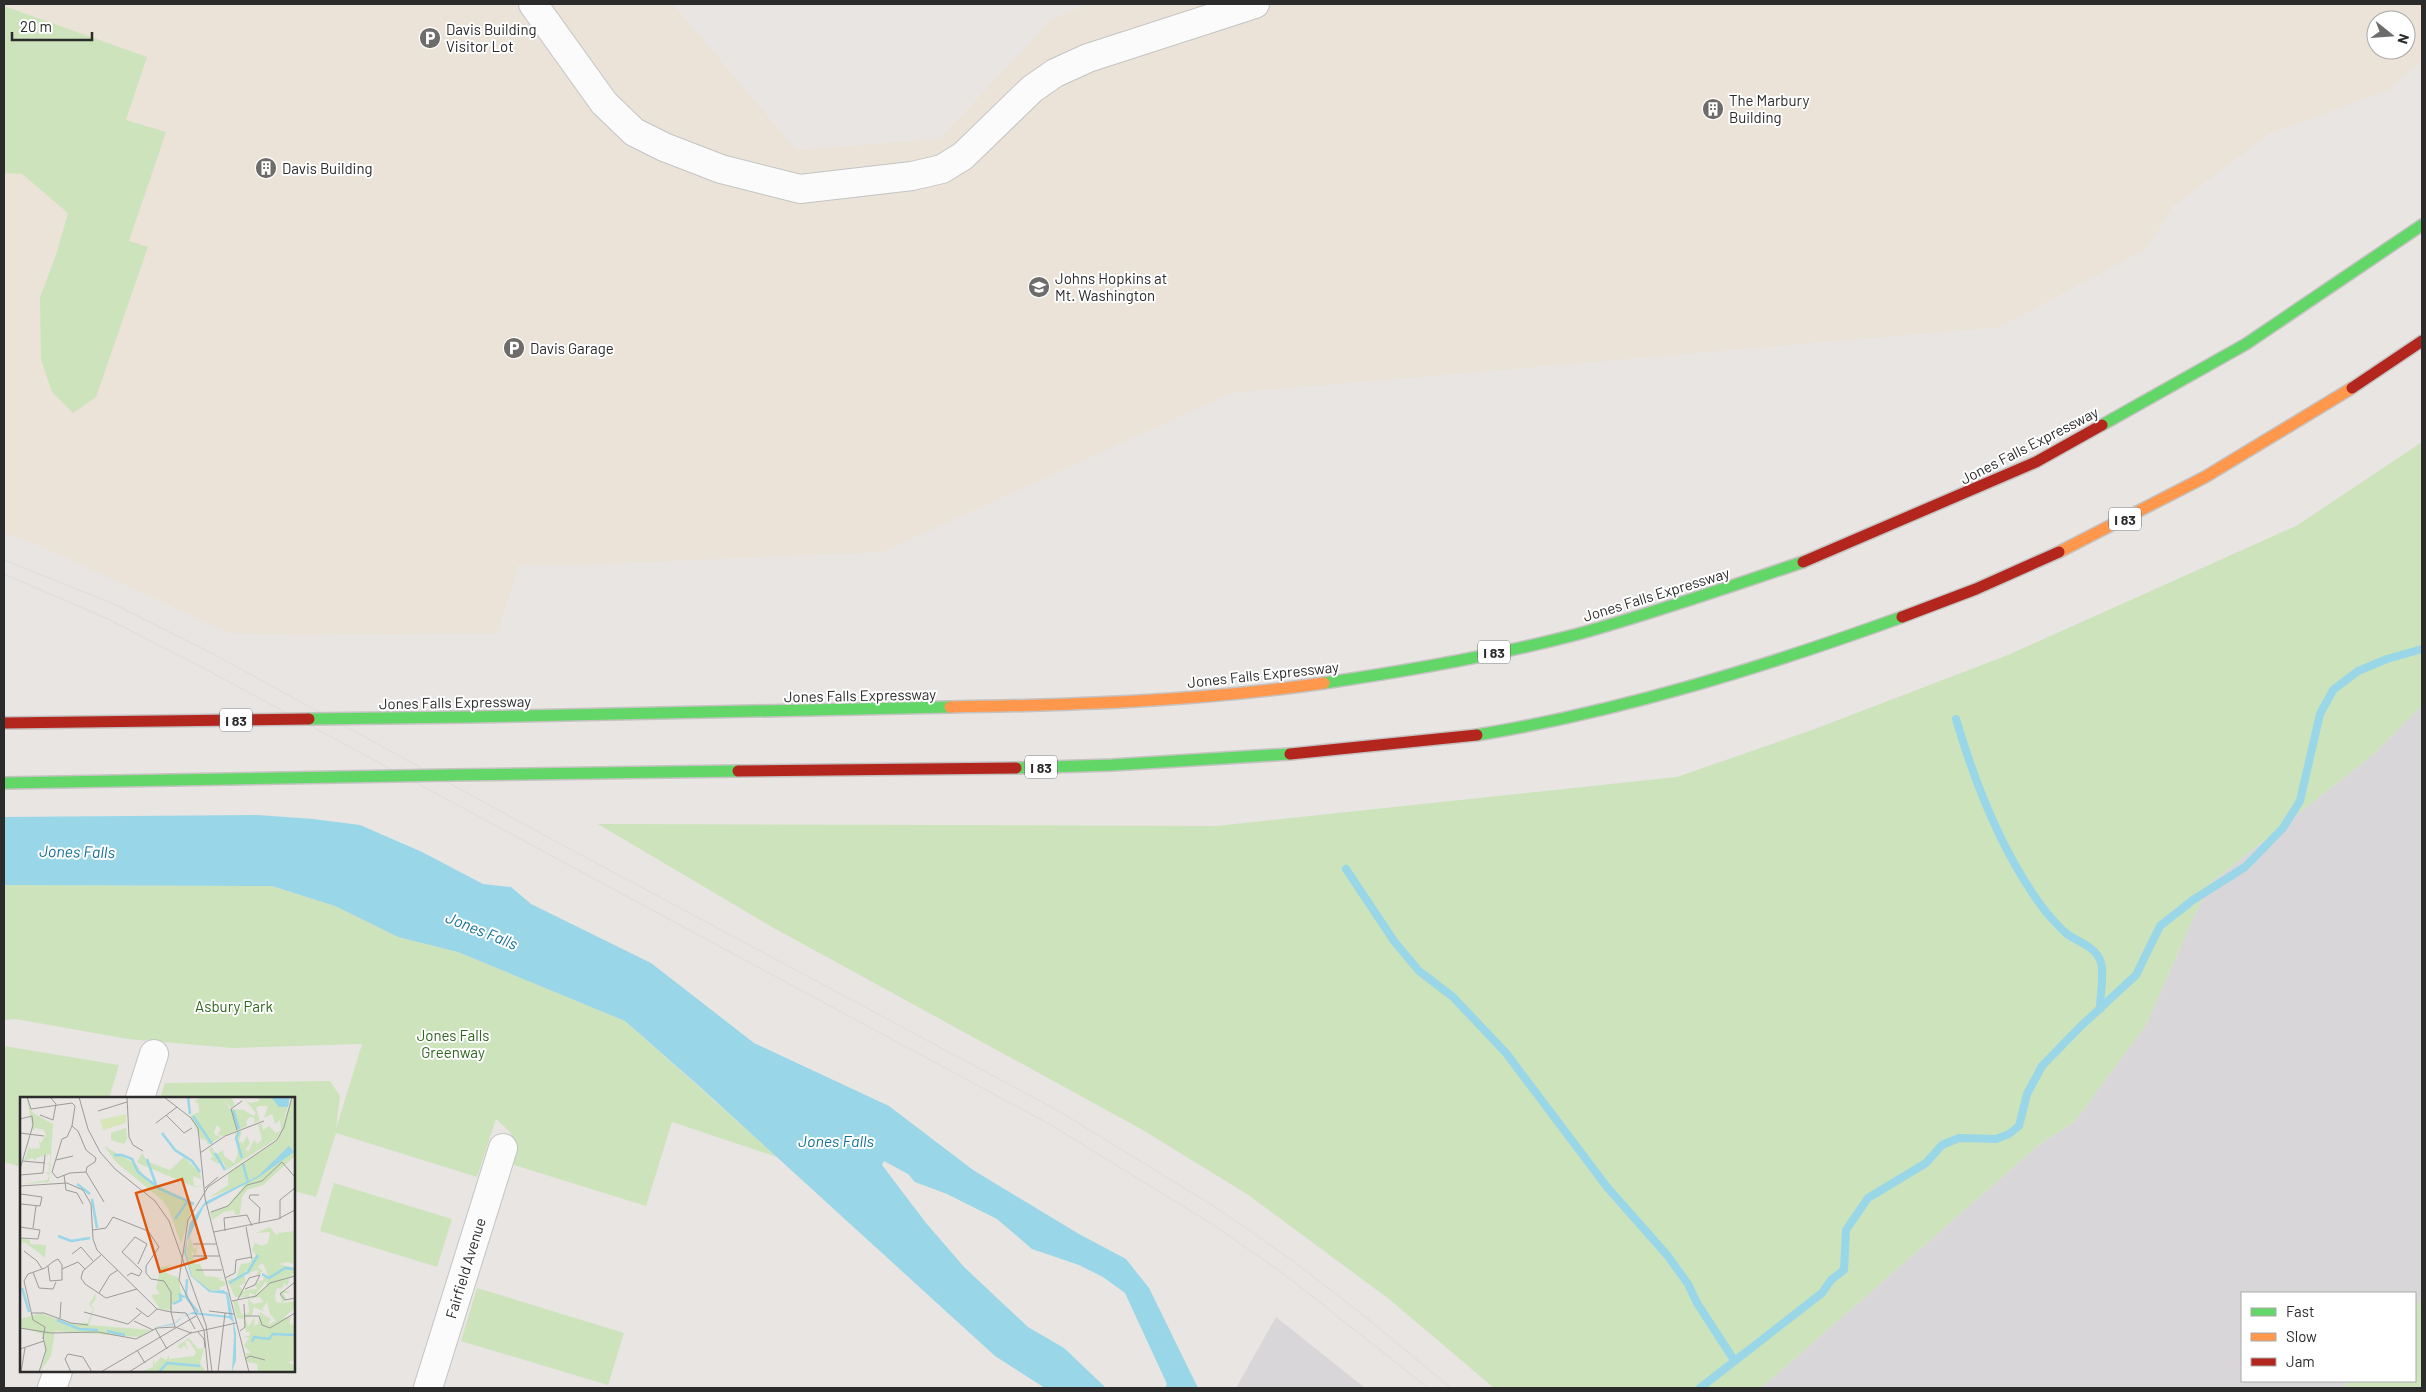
<svg xmlns="http://www.w3.org/2000/svg" width="2426" height="1392" viewBox="0 0 2426 1392" font-family="Barlow,sans-serif">
	<style>
		.industrial { fill: #d9d6d9 }
		.education { fill: #ebe3d7; fill-rule: evenodd }
		.green { fill: #cde3bc }
		.water { fill: #98d6e8 }
		.lines { fill: none; stroke-linecap: round; stroke-linejoin: round }
		.stream { stroke: #98d6e8; stroke-width: 8 }
		.street-casing { stroke: #c4c4c4; stroke-width: 30 }
		.fast-casing { stroke: #c5c3c2; stroke-width: 14 }
		.slow-casing { stroke: #c5c3c2; stroke-width: 14 }
		.jam-casing { stroke: #c5c3c2; stroke-width: 14 }
		.street { stroke: #fcfbfb; stroke-width: 28 }
		.fast { stroke: #63d668; stroke-width: 11 }
		.slow { stroke: #ff974d; stroke-width: 11 }
		.jam { stroke: #b3261e; stroke-width: 11 }
		.tram { stroke: #dedddf; stroke-width: 1 }
		.fast-bridge-casing { stroke: #c5c3c2; stroke-width: 14; stroke-linecap: butt }
		.jam-bridge-casing { stroke: #c5c3c2; stroke-width: 14; stroke-linecap: butt }
		.fast-bridge { stroke: #63d668; stroke-width: 11 }
		.jam-bridge { stroke: #b3261e; stroke-width: 11 }
		.labels { text-anchor: middle; dominant-baseline: central; stroke-width: 4; stroke-linejoin: round; paint-order: stroke }
		.shield { fill: #fff; stroke: #6b6b6b; stroke-width: 1 }
		.shield-label { font-size: 14px; font-weight: bold; fill: #2b2b2b }
		.poi-label { font-size: 15px; fill: #2b2b2b; stroke: #fff; text-anchor: start }
		.street-label { font-size: 15px; fill: #2b2b2b; stroke: #fff }
		.park-label { font-size: 15px; fill: #2f661d; stroke: #fff }
		.water-label { font-size: 16px; font-style: italic; fill: #137097; stroke: #fff }
		.inset-river { fill: none; stroke: #98d6e8; stroke-width: 2.5 }
		.inset-road { fill: none; stroke: #9c9b99; stroke-width: 1 }
		.view { fill: #df570e; fill-opacity: 0.15; stroke: #df570e; stroke-width: 2.5 }
		.inset-edge { fill: none; stroke: #2b2b2b; stroke-width: 2.5 }
	</style>
	<rect width="100%" height="100%" fill="#e8e5e2"/>
	<!-- industrial -->
	<g class="industrial">
		<path d="M 2422,705 L 2422,1299 L 2415,1307 L 2415,1293 L 2242,1293 L 2242,1381 L 2349,1381 L 2342,1388 L 1761,1388 L 2039,1145 L 2075,1121 L 2146,1025 L 2208,885 L 2375,753 Z"/>
		<path d="M 1276,1317 L 1365,1388 L 1236,1388 Z"/>
	</g>
	<!-- education -->
	<path class="education" d="M 4,4 L 673,4 L 796,150 L 940,139 L 1050,21 L 1087,4 L 2422,4 L 2422,60 L 2388,90 L 2269,134 L 2172,207 L 2147,248 L 2000,327 L 1231,393 L 882,552 L 577,565 L 518,565 L 498,633 L 302,635 L 230,633 L 34,543 L 4,533 ZM 2376,20 L 2406,20 L 2406,50 L 2376,50 Z"/>
	<!-- green -->
	<g class="green">
		<path d="M 4,6 L 147,57 L 126,120 L 166,132 L 129,241 L 148,247 L 96,397 L 73,413 L 52,392 L 41,360 L 40,298 L 57,252 L 68,213 L 22,174 L 4,173 Z"/>
		<path d="M 2422,442 L 2422,705 L 2375,753 L 2208,885 L 2146,1025 L 2075,1121 L 2039,1145 L 1761,1388 L 1494,1388 L 1389,1299 L 1247,1194 L 1141,1129 L 772,927 L 598,824 L 1216,826 L 1677,777 L 1812,730 L 2008,655 L 2296,526 Z"/>
		<path d="M 4,885 L 272,886 L 335,906 L 398,937 L 458,952 L 625,1021 L 777,1157 L 672,1122 L 646,1206 L 514,1165 L 511,1133 L 496,1119 L 477,1177 L 336,1133 L 316,1197 L 294,1191 L 294,1098 L 160,1098 L 165,1083 L 330,1081 L 340,1096 L 336,1129 L 362,1044 L 233,1048 L 128,1039 L 16,1019 L 4,1020 Z"/>
		<path d="M 4,1046 L 119,1065 L 109,1098 L 21,1098 L 21,1167 L 4,1162 Z"/>
		<path d="M 334,1183 L 452,1219 L 437,1267 L 320,1231 Z"/>
		<path d="M 477,1288 L 624,1333 L 608,1385 L 461,1341 Z"/>
		<path d="M 2422,1299 L 2422,1388 L 2342,1388 L 2349,1381 L 2415,1381 L 2415,1307 Z"/>
	</g>
	<!-- water -->
	<path class="water" d="M 258,815 L 313,819 L 360,825 L 422,852 L 483,884 L 511,887 L 531,904 L 651,963 L 754,1043 L 889,1106 L 973,1170 L 1079,1234 L 1126,1259 L 1149,1288 L 1198,1388 L 1165,1388 L 1167,1384 L 1125,1293 L 1103,1277 L 1079,1265 L 1032,1249 L 997,1219 L 947,1194 L 915,1182 L 908,1174 L 884,1161 L 882,1165 L 926,1223 L 964,1267 L 1028,1327 L 1064,1348 L 1106,1388 L 1045,1388 L 995,1356 L 700,1087 L 625,1021 L 458,952 L 398,937 L 335,906 L 272,886 L 4,885 L 4,817 Z"/>
	<g class="lines">
		<!-- stream -->
		<g class="stream">
			<path d="M 1956,719 C 1976,787 2003,856 2046,912 C 2052,919 2060,928 2067,934 C 2078,942 2094,946 2100,960 C 2105,970 2100,997 2100,1009"/>
			<path d="M 1346,869 L 1394,941 L 1419,971 L 1453,997 L 1506,1053 L 1607,1187 L 1667,1255 L 1688,1284 L 1697,1303 L 1734,1360"/>
			<path d="M 1700,1388 L 1822,1293 L 1831,1280 L 1844,1270 L 1846,1230 L 1868,1198 L 1926,1163 L 1942,1145 L 1959,1138 L 1996,1139 L 2009,1134 L 2019,1126 L 2027,1094 L 2042,1066 L 2080,1027 L 2136,975 L 2160,926 L 2193,900 L 2245,867 L 2283,828 L 2300,801 L 2320,714 L 2333,690 L 2358,671 L 2387,659 L 2422,649"/>
		</g>
		<!-- street casing -->
		<g class="street-casing">
			<g id="street">
				<path d="M 533,4 L 604,103 L 634,132 L 664,147 L 721,169 L 800,189 L 912,176 L 942,169 L 963,156 L 1032,89 L 1055,73 L 1088,58 L 1255,4"/>
				<path d="M 140,1098 L 154,1054"/>
				<path d="M 52,1388 L 58,1371"/>
				<path d="M 428,1388 L 503,1148"/>
			</g>
		</g>
		<!-- fast casing -->
		<g class="fast-casing">
			<g id="fast">
				<path d="M 2102,425 L 2246,344 L 2422,225"/>
				<path d="M 1324,683 C 1407,671 1498,655 1578,634 C 1654,613 1728,587 1803,562"/>
				<path d="M 468,717 L 950,707"/>
				<path d="M 1477,735 C 1622,711 1764,667 1902,617"/>
				<path d="M 1016,768 L 1112,765 L 1290,754"/>
				<path d="M 451,775 L 738,771"/>
			</g>
		</g>
		<!-- slow casing -->
		<g class="slow-casing">
			<g id="slow">
				<path d="M 2059,552 L 2205,477 L 2352,388"/>
				<path d="M 950,707 C 1075,705 1201,701 1324,683"/>
			</g>
		</g>
		<!-- jam casing -->
		<g class="jam-casing">
			<g id="jam">
				<path d="M 2352,388 L 2422,341"/>
				<path d="M 1803,562 L 2036,462 L 2102,425"/>
				<path d="M 1902,617 L 1976,589 L 2059,552"/>
				<path d="M 1290,754 L 1477,735"/>
				<path d="M 738,771 L 1016,768"/>
			</g>
		</g>
		<!-- street -->
		<use href="#street" class="street"/>
		<!-- fast -->
		<use href="#fast" class="fast"/>
		<!-- slow -->
		<use href="#slow" class="slow"/>
		<!-- jam -->
		<use href="#jam" class="jam"/>
		<!-- tram -->
		<g class="tram">
			<path d="M 4,560 L 114,604 L 215,655 L 542,834 L 1057,1110 L 1220,1210 L 1293,1261 L 1367,1318 L 1451,1388"/>
			<path d="M 4,574 L 108,619 L 207,670 L 1051,1125 L 1212,1224 L 1284,1274 L 1428,1388"/>
		</g>
		<!-- fast-bridge casing -->
		<g class="fast-bridge-casing">
			<g id="fast-bridge">
				<path d="M 309,719 L 468,717"/>
				<path d="M 4,783 L 451,775"/>
			</g>
		</g>
		<!-- jam-bridge casing -->
		<g class="jam-bridge-casing">
			<path id="jam-bridge" d="M 4,723 L 309,719"/>
		</g>
		<!-- fast-bridge -->
		<use href="#fast-bridge" class="fast-bridge"/>
		<!-- jam-bridge -->
		<use href="#jam-bridge" class="jam-bridge"/>
	</g>
	<!-- icons -->
	<defs>
		<g id="parking-disc" transform="scale(1.125)"><circle r="9.5" fill="#6d6c6b" stroke="#fff"/><path d="M-3.5-5.5H1a3.5 3.5 0 0 1 0 7H-1V5.5H-3.5ZM-1-3.4V-.6H.8a1.4 1.4 0 0 0 0-2.8Z" fill="#fff"/></g>
		<g id="building-disc" transform="scale(1.125)"><circle r="9.5" fill="#6d6c6b" stroke="#fff"/><path d="M-4-6H4V6H1V3H-1V6H-4ZM-2.5-4.3h1.7v1.8h-1.7ZM.8-4.3h1.7v1.8H.8ZM-2.5-1h1.7V.8h-1.7ZM.8-1h1.7V.8H.8Z" fill="#fff"/></g>
		<g id="university-disc" transform="scale(1.125)"><circle r="9.5" fill="#6d6c6b" stroke="#fff"/><path d="M0-5L7-2L0 1L-7-2ZM-4 1L0 2.5L4 1V4Q0 6-4 4Z" fill="#fff"/></g>
	</defs>
	<g fill-rule="evenodd">
		<use href="#parking-disc" x="430" y="38"/>
		<use href="#building-disc" x="1713" y="109"/>
		<use href="#building-disc" x="266" y="168"/>
		<use href="#university-disc" x="1039" y="287"/>
		<use href="#parking-disc" x="514" y="348"/>
	</g>
	<g class="labels">
		<!-- shield labels -->
		<g class="shield">
			<rect x="2109" y="507.5" width="32" height="23" rx="4"/>
			<rect x="1478" y="640.5" width="32" height="23" rx="4"/>
			<rect x="220" y="708.5" width="32" height="23" rx="4"/>
			<rect x="1025" y="755.5" width="32" height="23" rx="4"/>
		</g>
		<g class="shield-label">
			<text x="2125" y="519">I 83</text>
			<text x="1494" y="652">I 83</text>
			<text x="236" y="720">I 83</text>
			<text x="1041" y="767">I 83</text>
		</g>
		<!-- poi labels -->
		<g class="poi-label">
			<text x="446" y="29">Davis Building<tspan x="446" dy="17">Visitor Lot</tspan></text>
			<text x="1729" y="100">The Marbury<tspan x="1729" dy="17">Building</tspan></text>
			<text x="282" y="168">Davis Building</text>
			<text x="1055" y="278">Johns Hopkins at<tspan x="1055" dy="17">Mt. Washington</tspan></text>
			<text x="530" y="348">Davis Garage</text>
		</g>
		<!-- street labels -->
		<g class="street-label">
			<text transform="translate(2029 445) rotate(-27)">Jones Falls Expressway</text>
			<text transform="translate(1656 594) rotate(-17)">Jones Falls Expressway</text>
			<text transform="translate(1263 674) rotate(-6)">Jones Falls Expressway</text>
			<text transform="translate(860 695) rotate(-1)">Jones Falls Expressway</text>
			<text transform="translate(455 702) rotate(-1)">Jones Falls Expressway</text>
			<text transform="translate(465 1268) rotate(-73)">Fairfield Avenue</text>
		</g>
		<!-- park labels -->
		<g class="park-label">
			<text x="234" y="1006">Asbury Park</text>
			<text x="453" y="1035">Jones Falls<tspan x="453" dy="17">Greenway</tspan></text>
		</g>
		<!-- water labels -->
		<g class="water-label">
			<text transform="translate(77 851) rotate(1)">Jones Falls</text>
			<text transform="translate(482 930) rotate(22)">Jones Falls</text>
			<text x="836" y="1140">Jones Falls</text>
		</g>
	</g>
	<!-- overview -->
	<g transform="translate(20 1097)">
		<rect width="275" height="275" fill="#e8e5e2"/>
		<path d="M 181,0 L 211,0 L 215,8 L 211,11 L 203,2 L 210,12 L 223,13 L 234,19 L 236,16 L 225,3 L 230,6 L 239,4 L 239,0 L 270,0 L 262,31 L 256,42 L 207,73 L 203,65 L 199,67 L 190,62 L 193,60 L 189,52 L 192,50 L 196,58 L 203,53 L 204,59 L 214,66 L 218,57 L 215,35 L 222,34 L 219,44 L 223,46 L 227,39 L 230,46 L 225,53 L 229,54 L 234,42 L 237,47 L 242,43 L 238,27 L 242,27 L 243,33 L 249,29 L 256,36 L 261,33 L 260,23 L 255,27 L 252,17 L 244,21 L 248,9 L 239,9 L 236,11 L 240,24 L 234,26 L 234,21 L 230,20 L 226,24 L 227,29 L 203,39 L 197,38 L 201,32 L 197,28 L 194,35 L 195,38 L 201,40 L 188,48 L 186,43 L 181,42 L 170,19 L 179,15 L 178,6 L 174,5 ZM 272,0 L 275,0 L 275,59 L 243,88 L 227,93 L 222,100 L 220,117 L 215,118 L 214,113 L 204,115 L 192,123 L 190,115 L 207,109 L 223,90 L 222,88 L 188,101 L 208,88 L 208,77 L 213,72 L 258,43 ZM 7,2 L 13,16 L 33,27 L 29,85 L 2,87 L 28,83 L 29,77 L 24,76 L 29,75 L 29,67 L 25,66 L 30,66 L 30,57 L 16,61 L 16,64 L 12,61 L 4,64 L 10,48 L 10,52 L 20,51 L 19,43 L 21,46 L 26,38 L 24,33 L 15,31 L 13,34 ZM 106,31 L 107,42 L 104,47 L 91,43 L 91,36 ZM 84,49 L 117,68 L 125,81 L 173,107 L 161,147 L 149,113 L 142,103 L 96,65 ZM 122,56 L 128,65 L 150,73 L 164,60 L 180,76 L 181,82 L 173,79 L 174,89 L 181,89 L 175,90 L 120,67 L 117,65 ZM 250,130 L 257,139 L 254,149 L 258,136 L 275,134 L 275,168 L 268,165 L 259,167 L 275,171 L 275,177 L 271,177 L 275,179 L 246,188 L 246,184 L 235,198 L 229,196 L 229,200 L 215,200 L 207,183 L 216,181 L 221,167 L 229,166 L 236,158 L 232,153 L 235,146 L 242,149 L 248,146 L 250,135 L 236,136 ZM 243,166 L 249,181 L 244,178 L 243,183 L 238,184 L 241,187 L 235,185 L 237,192 L 225,193 L 225,198 L 223,199 L 225,195 L 219,189 L 226,186 L 224,176 L 227,173 L 230,179 L 230,175 L 239,173 L 236,177 L 239,178 L 243,174 L 237,170 ZM 170,138 L 174,153 L 177,148 L 176,159 L 171,153 L 175,167 L 180,167 L 185,179 L 203,181 L 197,183 L 204,184 L 206,188 L 200,190 L 200,193 L 191,194 L 172,179 L 166,157 ZM 0,141 L 10,143 L 10,147 L 26,148 L 25,161 L 6,146 L 0,145 ZM 152,168 L 147,171 L 146,176 L 158,180 L 162,200 L 151,208 L 153,213 L 140,212 L 131,198 L 140,197 L 136,191 L 141,170 ZM 270,181 L 267,189 L 264,186 L 262,192 L 257,191 L 255,199 L 256,205 L 262,206 L 260,194 L 268,194 L 270,196 L 263,196 L 266,201 L 263,206 L 275,204 L 275,211 L 263,221 L 271,220 L 269,227 L 275,228 L 275,263 L 268,265 L 275,269 L 275,275 L 238,275 L 237,267 L 227,265 L 226,256 L 231,256 L 224,249 L 229,241 L 223,239 L 229,239 L 230,235 L 226,235 L 224,222 L 217,221 L 213,204 L 217,203 L 222,218 L 229,216 L 228,201 L 233,207 L 243,205 L 240,200 L 230,202 L 249,187 ZM 247,205 L 250,217 L 256,224 L 247,228 L 251,222 L 240,215 L 238,227 L 234,229 L 235,220 L 228,230 L 225,220 L 232,218 L 234,210 L 245,215 L 242,212 ZM 76,196 L 75,204 L 71,207 L 74,212 L 69,228 L 131,233 L 119,240 L 35,234 L 31,259 L 20,275 L 25,259 L 25,243 L 22,237 L 0,230 L 0,222 L 21,216 L 47,226 L 68,226 L 73,212 L 69,207 ZM 169,241 L 178,252 L 184,251 L 180,266 L 186,275 L 120,275 L 133,270 L 133,262 L 135,267 L 141,260 L 146,263 L 149,258 L 149,262 L 174,259 L 176,255 L 169,244 L 165,244 L 168,253 L 164,248 L 161,252 L 157,249 Z" fill="#cde3bc" fill-rule="evenodd"/>
		<path d="M 106,17 L 106,26 L 83,33 L 80,23 Z" fill="#d7e6b9"/>
		<path d="M 251,0 L 270,0 L 268,10 L 259,10 ZM 269,49 L 274,55 L 239,80 L 184,109 L 167,144 L 166,157 L 172,179 L 191,194 L 203,193 L 208,196 L 216,236 L 216,263 L 212,275 L 214,239 L 213,225 L 209,221 L 171,217 L 162,220 L 156,226 L 152,228 L 132,231 L 155,226 L 160,221 L 166,218 L 173,215 L 209,219 L 206,197 L 189,195 L 171,179 L 164,155 L 170,126 L 185,105 L 238,79 Z" fill="#98d6e8"/>
		<path class="inset-river" d="M 168,0 L 170,17M 213,13 L 219,32M 173,19 L 192,47M 219,35 L 216,41 L 222,61M 142,36 L 155,53 L 172,64 L 180,75M 195,56 L 205,73M 94,58 L 102,58 L 112,62 L 118,75 L 140,92 L 174,107M 127,62 L 136,88M 223,67 L 228,85M 57,87 L 70,97M 72,102 L 77,131M 155,122 L 167,105M 38,139 L 51,144 L 70,141M 242,177 L 249,181 L 265,171 L 275,172M 209,186 L 228,175 L 238,158M 2,191 L 9,215M 165,199 L 178,215M 166,199 L 167,182M 153,207 L 161,203 L 160,198 L 164,200M 37,223 L 59,232 L 78,233M 87,234 L 105,238M 232,245 L 234,240 L 249,242 L 253,237 L 275,238M 139,275 L 147,266 L 180,269"/>
		<path class="inset-road" d="M 7,0 L 11,12 L 52,6M 59,0 L 68,32 L 80,55 L 95,72 L 135,104 L 149,124 L 186,228 L 192,275M 107,0 L 109,40 L 113,48 L 123,54M 144,0 L 171,21 L 178,31 L 185,101 L 229,275M 52,6 L 55,9 L 52,29 L 47,40 L 42,42 L 32,75 L 37,81 L 50,76 L 66,75M 78,14 L 107,5M 20,18 L 33,23 L 36,7 L 30,0M 146,18 L 164,36 L 172,31M 0,22 L 12,19 L 13,28 L 0,72M 136,26 L 157,10M 52,29 L 58,34 L 66,53 L 76,61 L 75,65 L 67,70 L 66,75 L 84,105M 217,33 L 211,12 L 222,4M 0,36 L 24,39M 180,56 L 205,39 L 244,24M 36,63 L 53,59M 2,64 L 25,66M 0,78 L 23,76 L 25,58M 0,78 L 0,115M 44,78 L 46,93 L 57,96 L 63,107M 0,89 L 47,86 L 63,93 L 71,107 L 73,142 L 77,153 L 137,212 L 151,215 L 155,230M 185,91 L 198,80M 239,98 L 230,98 L 229,101 L 240,111 L 239,126M 1,107 L 20,109 L 22,100 L 1,97M 191,115 L 208,109 L 227,88 L 242,84 L 262,65 L 275,80M 260,122 L 260,103 L 275,91M 0,130 L 20,133 L 18,142 L 0,141M 226,130 L 232,162M 13,131 L 16,109M 73,133 L 86,131 L 93,120 L 128,134 L 139,150 L 126,169 L 126,176 L 131,182 L 144,184 L 151,195 L 151,215 L 166,216 L 175,232M 205,134 L 204,121 L 227,118 L 232,129M 194,135 L 258,122 L 275,113M 173,147 L 196,147M 4,154 L 17,164 L 22,172M 52,157 L 61,150 L 73,164M 81,158 L 63,174 L 61,181 L 65,187 L 86,201 L 117,192M 173,159 L 199,159M 42,172 L 58,165 L 65,172M 176,173 L 202,173M 13,175 L 19,191 L 33,192 L 36,185M 107,179 L 111,176 L 119,179 L 122,174 L 102,155 L 115,140 L 127,147 L 118,167M 205,181 L 215,176 L 216,163 L 232,160M 275,185 L 260,197 L 265,203 L 275,201M 79,196 L 90,178 L 98,173M 218,202 L 229,181 L 240,178 L 235,188 L 225,192M 212,204 L 236,199 L 250,186 L 275,179M 116,211 L 128,220 L 137,212M 189,214 L 214,217M 64,215 L 108,227 L 121,216M 12,216 L 24,216 L 51,226 L 68,228M 225,219 L 239,219 L 242,228 L 250,231 L 275,216M 40,221 L 41,205M 114,224 L 133,233M 0,231 L 31,236 L 78,235 L 116,242 L 137,231 L 155,230 L 171,236 L 216,226M 135,231 L 147,252M 177,234 L 184,242 L 185,251M 220,234 L 225,230 L 224,207M 23,242 L 25,230 L 13,223 L 4,184 L 8,177 L 25,171 L 34,164 L 38,162 L 42,168 L 42,183 L 30,184 L 28,169M 0,252 L 24,244M 117,253 L 125,266M 225,262 L 230,259 L 245,263M 1,275 L 5,251M 19,275 L 26,253 L 23,240M 51,275 L 45,262 L 48,257 L 63,260 L 72,275M 81,275 L 176,219M 109,275 L 172,235M 188,275 L 184,233 L 159,183 L 168,123 L 188,90 L 257,43 L 264,30 L 272,0M 198,275 L 205,216"/>
		<path class="view" d="M 162,82 L 186,161 L 140,175 L 116,96 Z"/>
		<rect width="275" height="275" class="inset-edge"/>
	</g>
	<!-- border -->
	<rect width="2426" height="1392" fill="none" stroke="#2b2b2b" stroke-width="10"/>
	<!-- legend -->
	<rect x="2241" y="1292" width="175" height="90" fill="#ffffff" stroke="#aaaaaa"/>
	<rect x="2251" y="1308" width="25" height="8" fill="#63d668" stroke="#aaaaaa"/>
	<text x="2286" y="1317" font-size="15" fill="#2b2b2b">Fast</text>
	<rect x="2251" y="1333" width="25" height="8" fill="#ff974d" stroke="#aaaaaa"/>
	<text x="2286" y="1342" font-size="15" fill="#2b2b2b">Slow</text>
	<rect x="2251" y="1358" width="25" height="8" fill="#b3261e" stroke="#aaaaaa"/>
	<text x="2286" y="1367" font-size="15" fill="#2b2b2b">Jam</text>
	<!-- north arrow -->
	<g transform="translate(2391 35) rotate(107)"><circle r="24" fill="#ffffff" stroke="#aaaaaa"/>
	<path d="M0-4L9 19L0 12L-9 19Z" fill="#6d6c6b"/>
	<text y="-8" font-size="14" font-weight="bold" text-anchor="middle" fill="#2b2b2b">N</text>
	</g>
	<!-- scale -->
	<path d="M12 32v8h80v-8" fill="none" stroke="#2b2b2b" stroke-width="2.5"/>
	<text x="20" y="32" font-size="15" fill="#2b2b2b" stroke="#ffffff" stroke-width="4" paint-order="stroke">20 m</text>
</svg>
